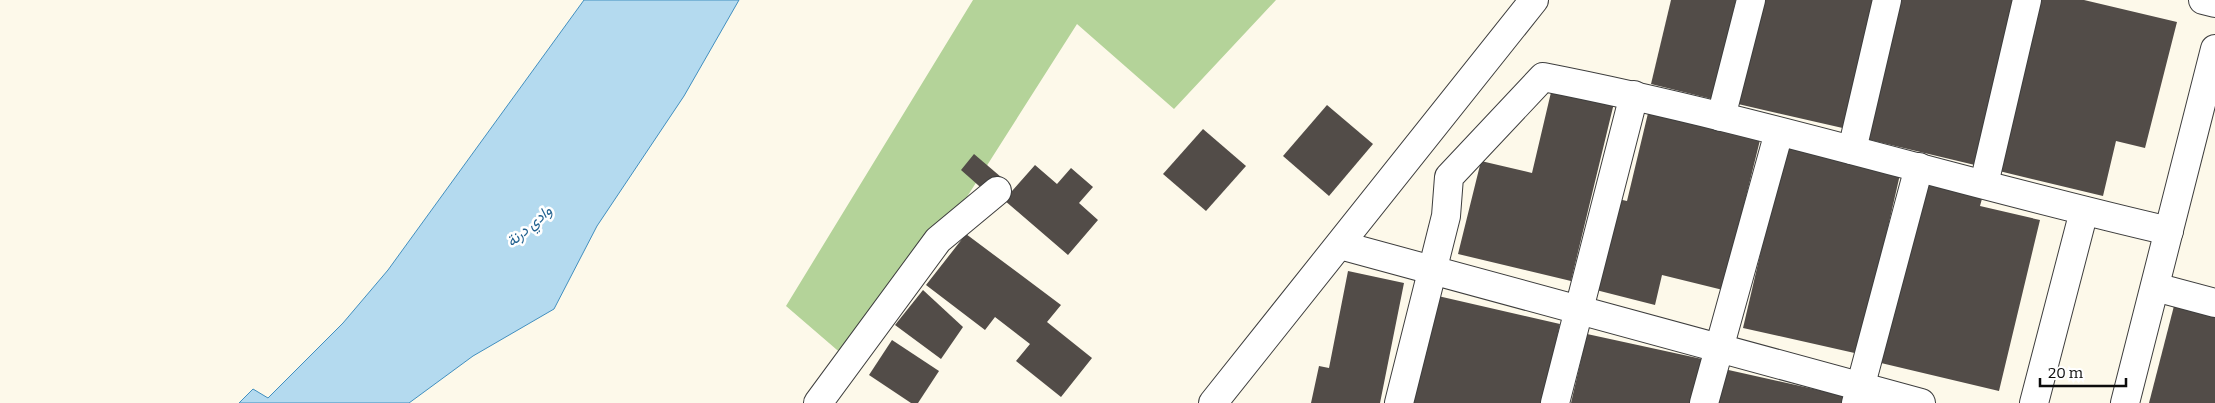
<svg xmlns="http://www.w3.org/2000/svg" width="2215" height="403" viewBox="0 0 2215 403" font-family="Bitter,Vazirmatn,serif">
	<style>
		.forest { fill: #b4d399 }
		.water { fill: #b4daef; stroke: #428fbf }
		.building { fill: #524c48 }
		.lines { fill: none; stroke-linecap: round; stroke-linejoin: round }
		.minor-casing { stroke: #3e3e3e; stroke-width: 30 }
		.minor { stroke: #fff; stroke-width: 28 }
		.labels { text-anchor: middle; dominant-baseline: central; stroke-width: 5; stroke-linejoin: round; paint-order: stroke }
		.water-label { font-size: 15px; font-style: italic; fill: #21618f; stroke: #fff }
	</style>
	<rect width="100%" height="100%" fill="#fdf9ea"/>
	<!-- forest -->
	<path class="forest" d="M 973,0 L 1276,0 L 1174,109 L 1077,24 L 858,368 L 786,306 Z"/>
	<!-- water -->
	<path class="water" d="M 584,0 L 739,0 L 684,96 L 597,226 L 554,309 L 473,356 L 409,403 L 239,403 L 253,389 L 268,398 L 343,323 L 388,270 Z"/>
	<!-- building -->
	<g class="building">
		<path d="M 1671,0 L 1736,0 L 1712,99 L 1651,84 Z"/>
		<path d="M 1763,0 L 1877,0 L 1847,129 L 1738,104 Z"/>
		<path d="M 1899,0 L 2019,0 L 1979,166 L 1866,139 Z"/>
		<path d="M 2041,0 L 2084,0 L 2177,22 L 2145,148 L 2116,141 L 2103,196 L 1999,171 Z"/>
		<path d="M 1552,88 L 1614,103 L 1571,281 L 1458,254 L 1481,161 L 1532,173 Z"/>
		<path d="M 1327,105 L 1373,144 L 1329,196 L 1283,156 Z"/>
		<path d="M 1649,109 L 1761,136 L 1723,290 L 1662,275 L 1655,305 L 1596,290 L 1618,199 L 1627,201 Z"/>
		<path d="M 1203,129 L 1246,166 L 1206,211 L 1163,174 Z"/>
		<path d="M 1786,144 L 1901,170 L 1859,354 L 1743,328 Z"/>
		<path d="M 974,154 L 1001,177 L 987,193 L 961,170 Z"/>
		<path d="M 1035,165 L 1057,184 L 1071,168 L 1093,187 L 1079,203 L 1098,220 L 1068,255 L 1004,200 Z"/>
		<path d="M 1925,181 L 1983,195 L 1980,206 L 2040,220 L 1999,391 L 1881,363 Z"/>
		<path d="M 966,234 L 1061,305 L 1047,322 L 1092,358 L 1061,397 L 1016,361 L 1030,344 L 995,317 L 985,330 L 926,285 Z"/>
		<path d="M 1348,271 L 1404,283 L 1380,403 L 1311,403 L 1319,366 L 1329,368 Z"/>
		<path d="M 923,290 L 963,327 L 941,359 L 895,325 Z"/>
		<path d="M 1438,296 L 1560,324 L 1542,403 L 1407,403 L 1411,386 L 1417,387 Z"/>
		<path d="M 2175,302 L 2215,312 L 2215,403 L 2149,403 Z"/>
		<path d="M 1587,334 L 1702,359 L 1692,403 L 1571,403 Z"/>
		<path d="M 892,340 L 939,371 L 918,403 L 911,403 L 869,375 Z"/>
		<path d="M 1724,369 L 1845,396 L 1844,403 L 1716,403 Z"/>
	</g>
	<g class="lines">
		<!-- minor casing -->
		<g class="minor-casing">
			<g id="minor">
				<path d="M 2203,0 L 2215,3"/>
				<path d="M 1721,117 L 1751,0"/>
				<path d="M 1852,150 L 1887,0"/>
				<path d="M 1984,184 L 2027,0"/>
				<path d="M 1340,245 L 1921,403"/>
				<path d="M 2155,287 L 2215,303"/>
				<path d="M 818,403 L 938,240 L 997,191"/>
				<path d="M 1213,403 L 1534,0"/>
				<path d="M 1399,403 L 1446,216 L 1449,177 L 1543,77 C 1754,118 1960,183 2169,231"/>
				<path d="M 1555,403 L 1634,95"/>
				<path d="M 1704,403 L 1779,132"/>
				<path d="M 1856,403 L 1919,167"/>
				<path d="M 2034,403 L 2084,211"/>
				<path d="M 2125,403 L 2215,49"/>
			</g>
		</g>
		<!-- minor -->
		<use href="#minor" class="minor"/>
	</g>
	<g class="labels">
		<!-- water labels -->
		<g class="water-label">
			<text transform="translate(529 226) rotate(-41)">وادي درنة</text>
		</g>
	</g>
	<!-- scale -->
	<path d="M2040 378v8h86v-8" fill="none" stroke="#0b0b0b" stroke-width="2.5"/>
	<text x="2048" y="378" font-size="15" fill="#0b0b0b" stroke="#ffffff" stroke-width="4" paint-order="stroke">20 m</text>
</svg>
